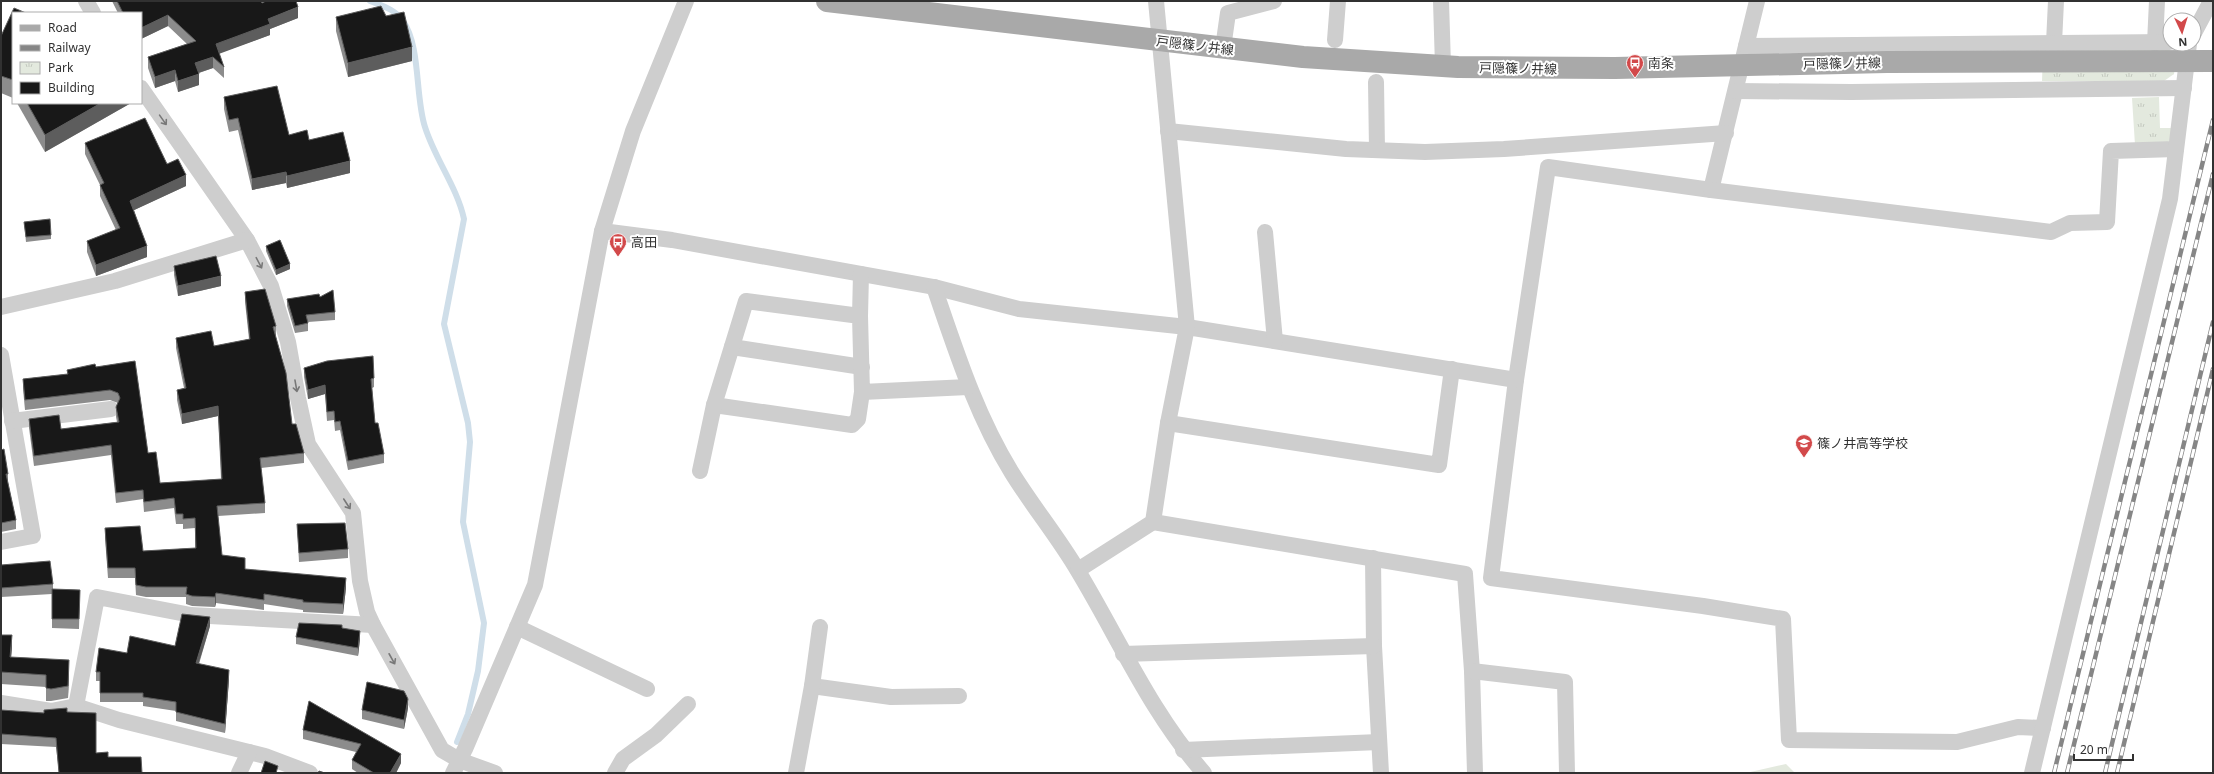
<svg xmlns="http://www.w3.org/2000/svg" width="2214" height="774" viewBox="0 0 2214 774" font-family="'Noto Sans','Noto Sans JP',sans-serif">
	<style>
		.park { fill: url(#park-tufts) }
		.pitch { fill: #e3e9de }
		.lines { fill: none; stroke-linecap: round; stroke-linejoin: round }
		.stream { stroke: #cfdee9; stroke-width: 6 }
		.street { stroke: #cecece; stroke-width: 16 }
		.primary { stroke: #a9a9a9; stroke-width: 22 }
		.rail-casing { stroke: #868686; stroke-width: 4.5 }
		.rail { stroke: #fff; stroke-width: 3; stroke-dasharray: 9; stroke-linecap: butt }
		.wall { fill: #8c8c8c }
		.shaded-wall { fill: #5d5d5d }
		.building { fill: #181818; stroke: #5d5d5d }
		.oneway { stroke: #787878 }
		.labels { text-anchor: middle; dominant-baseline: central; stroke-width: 4; stroke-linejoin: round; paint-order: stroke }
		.street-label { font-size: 13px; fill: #313131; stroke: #fff }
		.poi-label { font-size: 13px; fill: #313131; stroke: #fff; text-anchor: start }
	</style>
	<defs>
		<pattern id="park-tufts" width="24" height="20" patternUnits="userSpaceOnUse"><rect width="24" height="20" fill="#e3e9de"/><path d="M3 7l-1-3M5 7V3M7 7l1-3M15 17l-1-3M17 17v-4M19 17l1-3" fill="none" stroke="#c3c8bf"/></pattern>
	</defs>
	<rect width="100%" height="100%" fill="#fff"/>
	<!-- park -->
	<g class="park">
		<path d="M 2043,49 L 2168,49 L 2176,57 L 2174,74 L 2164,81 L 2042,81 Z"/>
		<path d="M 2159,97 L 2160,128 L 2172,128 L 2173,137 L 2166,144 L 2135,145 L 2132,98 Z"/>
	</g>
	<!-- pitch -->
	<path class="pitch" d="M 1786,764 L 1795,773 L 1746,773 Z"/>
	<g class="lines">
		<!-- stream -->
		<path class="stream" d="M 370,1 C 382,6 395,9 403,21 C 421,47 415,97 425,127 C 435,159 457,187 464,219 L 444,324 L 468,423 L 470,442 L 463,522 L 484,623 L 478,671 L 468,714 L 457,742"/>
		<!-- street -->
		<g class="street">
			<path d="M 86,1 L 93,13"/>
			<path d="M 1441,1 L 1443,66"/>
			<path d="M 1757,1 L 1711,190 L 1548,167 L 1516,380 L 1491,578 L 1703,606 L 1783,619 L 1789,740 L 1957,742 L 2018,727 L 2043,728"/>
			<path d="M 2194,33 L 2211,1"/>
			<path d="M 1335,40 L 1338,1"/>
			<path d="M 2054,43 L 2056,1"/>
			<path d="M 2155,43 L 2157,1"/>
			<path d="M 1746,46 L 2170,42"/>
			<path d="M 1223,48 L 1228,13 L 1274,1"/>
			<path d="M 1376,82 L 1377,150"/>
			<path d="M 141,88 L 247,240 L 271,286 L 288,342 L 298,398 L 308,444 L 353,513 L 360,581 L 367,612 L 373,625 L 442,750 L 459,760 L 495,773"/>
			<path d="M 1736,91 L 1851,92 L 2184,88"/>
			<path d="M 1168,131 L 1346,149 L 1425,152 L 1504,149 L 1726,133"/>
			<path d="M 1711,190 L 2051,232 L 2070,223 L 2107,222 L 2111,151 L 2176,149"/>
			<path d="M 602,231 L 672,240 L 934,287 L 1019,309 L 1187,327 L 1516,380"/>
			<path d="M 1265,232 L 1275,341"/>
			<path d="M 934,287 C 956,351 976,415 1012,473 C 1033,507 1058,537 1078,571 C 1119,639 1151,713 1204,773"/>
			<path d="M 1,307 L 115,281 L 247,240"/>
			<path d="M 860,316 L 861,274"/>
			<path d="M 732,347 L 862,367"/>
			<path d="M 1,355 L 33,536 L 1,542"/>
			<path d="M 714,405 L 852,425 L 858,419 L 862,392"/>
			<path d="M 12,421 L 111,409"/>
			<path d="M 1168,423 L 1439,465 L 1452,369"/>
			<path d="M 700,471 L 714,405 L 746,301 L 860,316 L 862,392 L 968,387"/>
			<path d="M 1153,522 L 1465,574 L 1472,671 L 1475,773"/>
			<path d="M 1373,558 L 1374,646 L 1381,773"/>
			<path d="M 1078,570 L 1153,522 L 1168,423 L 1187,327 L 1156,1"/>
			<path d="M 517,627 L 647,689"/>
			<path d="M 1123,654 L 1374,646"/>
			<path d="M 1472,671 L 1565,682 L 1567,773"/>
			<path d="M 812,686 L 891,697 L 959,696"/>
			<path d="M 1,703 L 51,711 L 76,706 L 119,720 L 265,756 L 310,773"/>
			<path d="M 76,706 L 97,597 L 191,615 L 373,625"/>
			<path d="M 1183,750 L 1379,742"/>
			<path d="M 239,773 L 249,752"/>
			<path d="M 453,773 L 465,749 L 535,585 L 602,231 L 633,131 L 686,1"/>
			<path d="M 615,773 L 623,759 L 656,735 L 688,704"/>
			<path d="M 796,773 L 812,686 L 820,627"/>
			<path d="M 2032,773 L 2170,199 L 2189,44"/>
		</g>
		<!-- primary -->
		<path class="primary" d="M 827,1 L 1303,57 L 1458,67 L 1615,68 L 1887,62 L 2213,61"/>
		<!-- rail casing -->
		<g class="rail-casing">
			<g id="rail">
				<path d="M 2054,773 L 2213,120"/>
				<path d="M 2067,773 L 2213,174"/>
				<path d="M 2105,773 L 2213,322"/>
				<path d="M 2117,773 L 2213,369"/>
			</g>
		</g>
		<!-- rail -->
		<use href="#rail" class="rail"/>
	</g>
	<!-- wall -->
	<g class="wall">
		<path d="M 112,1 L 261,1 L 262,3 L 298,18 L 270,29 L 270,35 L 219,53 L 224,67 L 224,78 L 213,68 L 199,73 L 199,85 L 178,92 L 175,81 L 155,88 L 148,68 L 148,57 L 187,44 L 168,26 L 141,39 L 141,13 L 118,13 Z"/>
		<path d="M 13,13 L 13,98 L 1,93 L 1,36 Z"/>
		<path d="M 386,16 L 412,61 L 348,77 L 336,31 L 336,17 Z"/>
		<path d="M 224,97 L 289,135 L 309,140 L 350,173 L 287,188 L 286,183 L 252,190 L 238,130 L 229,132 L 224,109 Z"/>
		<path d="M 17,103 L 131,103 L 45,152 Z"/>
		<path d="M 85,143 L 167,164 L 186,186 L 134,210 L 147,257 L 96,276 L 87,252 L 87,241 L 116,230 L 100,196 L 100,185 L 85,154 Z"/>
		<path d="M 24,222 L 51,235 L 51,239 L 26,242 Z"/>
		<path d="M 266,246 L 290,269 L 276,275 L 266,251 Z"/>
		<path d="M 174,266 L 221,286 L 178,296 L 174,275 Z"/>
		<path d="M 245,292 L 276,326 L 276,337 L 292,424 L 304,453 L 304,463 L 261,468 L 265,503 L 265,513 L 218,516 L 222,555 L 245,569 L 346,588 L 343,614 L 303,612 L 303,610 L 264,604 L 264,610 L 216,603 L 215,607 L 192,606 L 186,604 L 186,597 L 146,597 L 136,595 L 135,578 L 108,578 L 105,538 L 105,528 L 143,551 L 195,548 L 195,528 L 183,529 L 183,524 L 176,524 L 174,508 L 144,512 L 143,499 L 116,503 L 111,455 L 34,466 L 29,428 L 29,419 L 61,429 L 117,422 L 116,417 L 116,407 L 118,403 L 110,400 L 25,410 L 23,389 L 23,379 L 67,374 L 67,370 L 96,367 L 135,361 L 148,453 L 160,483 L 221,479 L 218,416 L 182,424 L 177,400 L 177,390 L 184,388 L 176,348 L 176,338 L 214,346 L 249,339 L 245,302 Z"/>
		<path d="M 320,297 L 335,312 L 335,320 L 308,322 L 308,331 L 295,333 L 287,306 L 287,299 Z"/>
		<path d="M 304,368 L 374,378 L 374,387 L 372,388 L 375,423 L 384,454 L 384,463 L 348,470 L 340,430 L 335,431 L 334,420 L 327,421 L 325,394 L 308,399 L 304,377 Z"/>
		<path d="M 1,450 L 8,474 L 8,482 L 16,520 L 16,529 L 1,532 Z"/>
		<path d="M 297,524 L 348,549 L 348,558 L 299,562 Z"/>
		<path d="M 1,565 L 53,584 L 53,589 L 80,590 L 79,629 L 52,628 L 52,594 L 1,597 Z"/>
		<path d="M 210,626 L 199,664 L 229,679 L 225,733 L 176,721 L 176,711 L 143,706 L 143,702 L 100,702 L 100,681 L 96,681 L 96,672 L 127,653 L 175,646 Z"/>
		<path d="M 342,628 L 360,639 L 358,656 L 296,644 L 296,637 Z"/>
		<path d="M 1,635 L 12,648 L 11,657 L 69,672 L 68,698 L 51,701 L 46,701 L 46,687 L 1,684 Z"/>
		<path d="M 309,701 L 401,763 L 396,773 L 358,773 L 352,769 L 352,760 L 356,752 L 303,739 L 303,730 Z"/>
		<path d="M 408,708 L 404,729 L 362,719 L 362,710 Z"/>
		<path d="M 1,710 L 44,713 L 67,712 L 96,753 L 108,757 L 142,773 L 59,773 L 56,747 L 1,744 Z"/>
	</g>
	<!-- shaded-wall -->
	<g class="shaded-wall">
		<path d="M 298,7 L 298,18 L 270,29 L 270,35 L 216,55 L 216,44 L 268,19 Z"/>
		<path d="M 168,15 L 168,26 L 141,39 L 141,28 Z"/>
		<path d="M 412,47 L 412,61 L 348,77 L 348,63 Z"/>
		<path d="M 213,57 L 213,68 L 195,74 L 195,63 Z"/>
		<path d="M 175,70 L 175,81 L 155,88 L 155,77 Z"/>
		<path d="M 199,74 L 199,85 L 178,92 L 178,81 Z"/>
		<path d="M 101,103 L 131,103 L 45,152 L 45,135 Z"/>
		<path d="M 350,161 L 350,173 L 287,188 L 287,176 Z"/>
		<path d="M 286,172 L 286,183 L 252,190 L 252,179 Z"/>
		<path d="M 186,175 L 186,186 L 130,212 L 130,201 Z"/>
		<path d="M 147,246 L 147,257 L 96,276 L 96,265 Z"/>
		<path d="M 290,264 L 290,269 L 276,275 L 276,270 Z"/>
		<path d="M 221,276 L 221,286 L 178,296 L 178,286 Z"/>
		<path d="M 325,385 L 325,394 L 308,399 L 308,390 Z"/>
		<path d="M 218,406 L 218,416 L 182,424 L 182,414 Z"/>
		<path d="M 346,578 L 346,588 L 343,614 L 343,604 Z"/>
		<path d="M 216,593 L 216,603 L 215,607 L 215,597 Z"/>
		<path d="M 210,617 L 210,626 L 196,672 L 196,663 Z"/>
		<path d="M 360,631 L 360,639 L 358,656 L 358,648 Z"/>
		<path d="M 12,635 L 12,648 L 10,669 L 10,657 Z"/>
		<path d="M 69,660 L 69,672 L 68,698 L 68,686 Z"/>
		<path d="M 229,670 L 229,679 L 225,733 L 225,724 Z"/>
		<path d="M 408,699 L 408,708 L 404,729 L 404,720 Z"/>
		<path d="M 401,754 L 401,763 L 396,773 L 390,773 Z"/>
	</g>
	<!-- building -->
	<g class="building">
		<path d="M 117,1 L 261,1 L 262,3 L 266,1 L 296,1 L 298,7 L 268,19 L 270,24 L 216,44 L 224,67 L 213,57 L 195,63 L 199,74 L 178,81 L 175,70 L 155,77 L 148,57 L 196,41 L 168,15 L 141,28 L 141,13 L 123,13 Z"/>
		<path d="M 381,6 L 386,16 L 404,12 L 412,47 L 348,63 L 336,17 Z"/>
		<path d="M 14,8 L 26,13 L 13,13 L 13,80 L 1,76 L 1,36 Z"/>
		<path d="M 277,86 L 289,135 L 307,130 L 309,140 L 343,132 L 350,161 L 287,176 L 286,172 L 252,179 L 238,118 L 229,120 L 224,97 Z"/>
		<path d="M 27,103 L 101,103 L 45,135 Z"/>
		<path d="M 145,118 L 167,164 L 178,159 L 186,175 L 130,201 L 147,246 L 96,265 L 87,241 L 120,228 L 100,185 L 104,183 L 85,143 Z"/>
		<path d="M 50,219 L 51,235 L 26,237 L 24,222 Z"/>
		<path d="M 280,240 L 290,264 L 276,270 L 266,246 Z"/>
		<path d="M 216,256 L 221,276 L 178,286 L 174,266 Z"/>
		<path d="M 265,289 L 276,326 L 273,327 L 286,373 L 292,424 L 296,424 L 304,453 L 260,458 L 265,503 L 217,506 L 222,555 L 245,558 L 245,569 L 346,578 L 343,604 L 303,602 L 303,600 L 264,594 L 264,600 L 216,593 L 215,597 L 192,596 L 186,594 L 187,587 L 146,587 L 136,585 L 135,568 L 108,568 L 105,528 L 140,526 L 143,551 L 196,548 L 195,518 L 183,519 L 183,514 L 176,514 L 174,498 L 144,502 L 143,490 L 116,493 L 111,445 L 34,456 L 29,419 L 59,415 L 61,429 L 119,422 L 116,407 L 120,398 L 118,393 L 110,390 L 25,400 L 23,379 L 68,374 L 67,370 L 95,364 L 96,367 L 135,361 L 148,453 L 156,452 L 160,483 L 222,479 L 218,406 L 182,414 L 177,390 L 186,388 L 176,338 L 211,331 L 214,346 L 250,339 L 245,292 Z"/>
		<path d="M 333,290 L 335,312 L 306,315 L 308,323 L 295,326 L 287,299 L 319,294 L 320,297 Z"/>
		<path d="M 373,356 L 374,378 L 371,379 L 375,423 L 378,423 L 384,454 L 348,461 L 340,421 L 335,422 L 334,411 L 327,412 L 325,385 L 308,390 L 304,368 L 327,361 Z"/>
		<path d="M 4,449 L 8,474 L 6,474 L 16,520 L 1,523 L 1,450 Z"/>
		<path d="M 345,523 L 348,549 L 299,553 L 297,524 Z"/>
		<path d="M 50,561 L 53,584 L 1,588 L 1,565 Z"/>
		<path d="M 52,589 L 80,590 L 79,619 L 52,619 Z"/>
		<path d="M 182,614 L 210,617 L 196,663 L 229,670 L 225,724 L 176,712 L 176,702 L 143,697 L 143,693 L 100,693 L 100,672 L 96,672 L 99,648 L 127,653 L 130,636 L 175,646 Z"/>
		<path d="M 299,623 L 342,625 L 342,628 L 360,631 L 358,648 L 296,637 Z"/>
		<path d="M 1,635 L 12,635 L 10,657 L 69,660 L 68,686 L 51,689 L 46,688 L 46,675 L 1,672 Z"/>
		<path d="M 367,682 L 404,691 L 408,699 L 404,720 L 362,710 Z"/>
		<path d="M 309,701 L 401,754 L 390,773 L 374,773 L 352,760 L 361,744 L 303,730 Z"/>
		<path d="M 67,708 L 67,712 L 96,713 L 96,753 L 108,752 L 108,757 L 141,757 L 142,773 L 59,773 L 56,738 L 1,734 L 1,710 L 44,713 L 44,710 Z"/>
		<path d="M 265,761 L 278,766 L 276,773 L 261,773 Z"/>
		<path d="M 319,771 L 325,773 L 318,773 Z"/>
	</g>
	<!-- one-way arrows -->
	<defs><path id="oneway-shaft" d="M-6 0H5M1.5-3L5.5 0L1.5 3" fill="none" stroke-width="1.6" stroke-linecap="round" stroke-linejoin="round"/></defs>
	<g class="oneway">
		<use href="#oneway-shaft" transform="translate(163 120) rotate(55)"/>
		<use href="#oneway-shaft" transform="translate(259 263) rotate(62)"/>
		<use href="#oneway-shaft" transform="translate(296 386) rotate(80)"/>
		<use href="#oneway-shaft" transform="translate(347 504) rotate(57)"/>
		<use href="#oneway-shaft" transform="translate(392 659) rotate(61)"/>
	</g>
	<!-- icons -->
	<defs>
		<g id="bus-pin" transform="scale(0.9)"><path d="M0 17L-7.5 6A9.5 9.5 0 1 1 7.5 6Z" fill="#d2494a" stroke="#fff"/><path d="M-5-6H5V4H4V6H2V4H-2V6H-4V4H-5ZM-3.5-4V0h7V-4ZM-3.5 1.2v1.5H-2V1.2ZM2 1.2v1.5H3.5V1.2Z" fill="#fff"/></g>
		<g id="school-pin" transform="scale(0.9)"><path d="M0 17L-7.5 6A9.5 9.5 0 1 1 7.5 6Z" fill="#d2494a" stroke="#fff"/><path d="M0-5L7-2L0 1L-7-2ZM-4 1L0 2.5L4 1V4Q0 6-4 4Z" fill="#fff"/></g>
	</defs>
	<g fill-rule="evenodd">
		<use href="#bus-pin" x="1635" y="63"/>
		<use href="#bus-pin" x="618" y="242"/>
		<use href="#school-pin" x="1804" y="443"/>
	</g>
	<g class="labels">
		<!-- street labels -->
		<g class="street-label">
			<text transform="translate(1195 45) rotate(7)">戸隠篠ノ井線</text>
			<text transform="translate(1842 63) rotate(-1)">戸隠篠ノ井線</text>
			<text transform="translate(1518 68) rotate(1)">戸隠篠ノ井線</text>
		</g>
		<!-- poi labels -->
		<g class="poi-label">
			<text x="1648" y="63">南条</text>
			<text x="631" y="242">高田</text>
			<text x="1817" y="443">篠ノ井高等学校</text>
		</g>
	</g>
	<!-- border -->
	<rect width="2214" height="774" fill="none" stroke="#313131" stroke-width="4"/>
	<!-- legend -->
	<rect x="12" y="12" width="130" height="92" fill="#ffffff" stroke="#adadad"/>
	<rect x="20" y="25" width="20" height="6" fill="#a9a9a9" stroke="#adadad"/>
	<text x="48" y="32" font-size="12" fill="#313131">Road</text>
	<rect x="20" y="45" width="20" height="6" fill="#868686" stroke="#adadad"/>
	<text x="48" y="52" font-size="12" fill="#313131">Railway</text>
	<rect x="20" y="62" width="20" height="12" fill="url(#park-tufts)" stroke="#adadad"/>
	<text x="48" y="72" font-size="12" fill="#313131">Park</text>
	<rect x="20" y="82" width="20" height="12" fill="#181818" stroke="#adadad"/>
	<text x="48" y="92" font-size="12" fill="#313131">Building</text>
	<!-- north arrow -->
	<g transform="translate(2182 32) rotate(176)"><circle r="19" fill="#ffffff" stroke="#adadad"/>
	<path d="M0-3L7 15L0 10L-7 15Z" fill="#d2494a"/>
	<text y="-6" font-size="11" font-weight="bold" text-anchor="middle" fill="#313131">N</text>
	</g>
	<!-- scale -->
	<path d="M2074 754v6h59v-6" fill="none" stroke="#313131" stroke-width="2"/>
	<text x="2080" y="754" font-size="12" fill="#313131" stroke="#ffffff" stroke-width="3" paint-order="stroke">20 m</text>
</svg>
